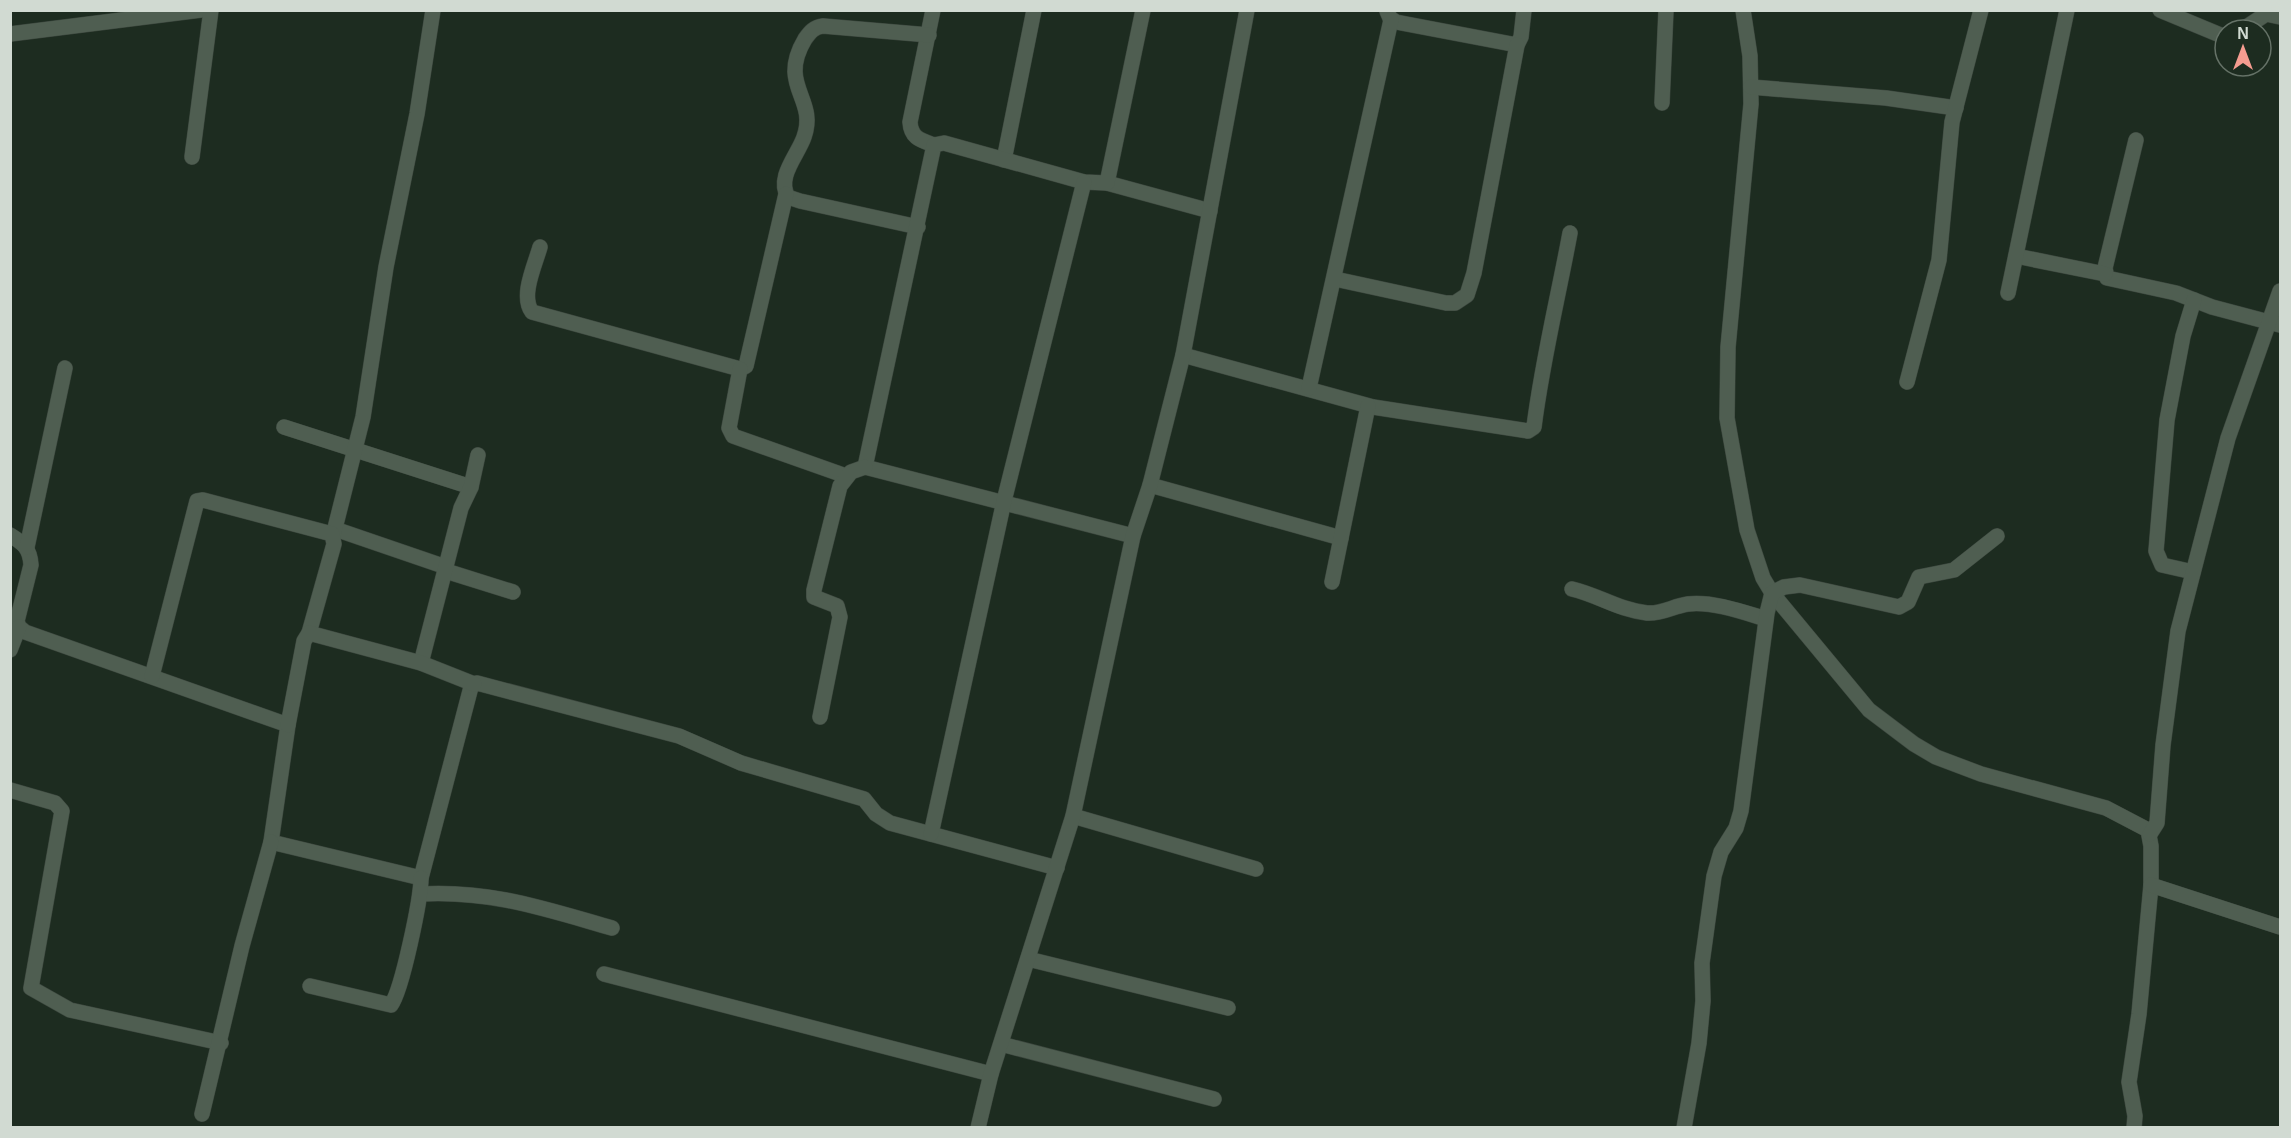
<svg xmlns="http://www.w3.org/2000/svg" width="2291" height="1138" viewBox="0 0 2291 1138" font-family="Helvetica,sans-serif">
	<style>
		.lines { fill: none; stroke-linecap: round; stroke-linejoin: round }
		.street-casing { stroke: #3c473e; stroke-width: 16 }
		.street { stroke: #4f5e51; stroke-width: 15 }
	</style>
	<rect width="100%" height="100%" fill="#1d2c20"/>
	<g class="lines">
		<!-- street casing -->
		<g class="street-casing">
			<g id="street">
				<path d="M 933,10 L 910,122 C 911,138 920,140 934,145"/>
				<path d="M 1743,10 L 1750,56 L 1751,104 L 1728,347 L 1727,418 L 1747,530 L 1763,578 L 1772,593 L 1869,710 L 1914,744 L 1936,757 L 1981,774 L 2106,808 L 2148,830 L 2151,846 L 2151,885 L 2139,1014 L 2129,1082 L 2135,1116 L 2134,1128"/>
				<path d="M 2160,10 L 2225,37"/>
				<path d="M 1387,11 L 1390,18 L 1396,22 L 1517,45 L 1521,37 L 1524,10"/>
				<path d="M 2242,30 L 2266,14 L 2280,17"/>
				<path d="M 10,34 L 201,10"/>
				<path d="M 1751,87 L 1886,98 L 1956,108"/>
				<path d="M 1662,103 L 1666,10"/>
				<path d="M 2136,140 L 2105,268 L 2107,278 L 2176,293 L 2212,307 L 2280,325"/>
				<path d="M 192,157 L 211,10"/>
				<path d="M 1004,160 L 1034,10"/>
				<path d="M 1107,183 L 1210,211"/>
				<path d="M 918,227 L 800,201 L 788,197 C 776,177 798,155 804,137 C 818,98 777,86 805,39 C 810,32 814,27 823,26 L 929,35"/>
				<path d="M 540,247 C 535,265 520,296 532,312 L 740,369 L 746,366 L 786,194"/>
				<path d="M 2016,256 L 2105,274"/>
				<path d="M 1335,279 L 1446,303 L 1455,303 L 1467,295 L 1474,273 L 1517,45"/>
				<path d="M 2008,293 L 2067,10"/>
				<path d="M 1183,355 L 1373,407 L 1528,431 L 1534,427 C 1542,362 1558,298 1570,233"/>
				<path d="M 740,369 L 729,428 L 733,436 L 846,476"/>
				<path d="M 1907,382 L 1939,260 L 1952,122 L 1981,10"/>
				<path d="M 1309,388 L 1391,20"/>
				<path d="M 284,427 L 471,487"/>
				<path d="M 1150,485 L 1341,538"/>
				<path d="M 335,529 L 446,567 L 449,572 L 513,592"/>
				<path d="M 10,535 C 23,543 30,548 31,565 L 17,621 L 19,627 L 25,632 L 288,725 L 271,842 L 421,878 L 471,687 L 477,683 L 679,736 L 741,763 L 864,799 L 876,814 L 890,823 L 1057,868"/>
				<path d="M 333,536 L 363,417 L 386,267 L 417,114 L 433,10"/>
				<path d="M 1133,536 L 865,467 L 934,145 L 944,143 L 1084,182 L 1107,183 L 1143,10"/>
				<path d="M 27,547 L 65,368"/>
				<path d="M 2193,572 L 2162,565 L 2156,551 L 2167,420 L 2183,336 L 2194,300"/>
				<path d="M 1332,582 L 1368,406"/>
				<path d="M 1572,589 C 1598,595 1619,610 1647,613 C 1663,614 1673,606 1688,604 C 1712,601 1743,612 1766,619"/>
				<path d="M 10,650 L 19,627"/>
				<path d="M 421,663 L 461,508 L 471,487 L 478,455"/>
				<path d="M 152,676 L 197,501 L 203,500 L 332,534 L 334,544 L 309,633"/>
				<path d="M 820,717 L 840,617 L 837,606 L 814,597 L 814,590 L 840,486 L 851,472 L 865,467"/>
				<path d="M 288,725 L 304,641 L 309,633 L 421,663 L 474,684"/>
				<path d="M 10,790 L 55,803 L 62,811 L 31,988 L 70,1010 L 221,1043"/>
				<path d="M 1073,816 L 1256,869"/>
				<path d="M 931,834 L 1004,501 L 1084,182"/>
				<path d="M 2150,834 L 2157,823 L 2163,745 L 2178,631 L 2228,438 L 2280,291"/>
				<path d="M 2151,885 L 2280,927"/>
				<path d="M 420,894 C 491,890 545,909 612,928"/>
				<path d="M 1028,959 L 1228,1008"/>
				<path d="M 604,974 L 991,1074"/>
				<path d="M 310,986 L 391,1005 C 402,990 421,899 421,878"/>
				<path d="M 1001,1044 L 1214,1099"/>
				<path d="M 202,1114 L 242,946 L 271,842"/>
				<path d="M 978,1128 L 991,1074 L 1073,816 L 1133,536 L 1150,485 L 1183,355 L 1247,10"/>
				<path d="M 1684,1128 L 1699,1043 L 1703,1001 L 1702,963 L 1714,876 L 1721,852 L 1736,828 L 1741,811 L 1767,613 L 1772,593 L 1784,587 L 1800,585 L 1899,607 L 1908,602 L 1919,577 L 1954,570 L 1997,536"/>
			</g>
		</g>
		<!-- street -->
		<use href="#street" class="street"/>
	</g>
	<!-- border -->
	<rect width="2291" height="1138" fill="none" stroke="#d1dad2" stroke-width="24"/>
	<!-- north arrow -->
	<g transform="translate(2243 48)"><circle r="28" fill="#1d2c20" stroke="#657267" stroke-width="1.5"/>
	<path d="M0-4.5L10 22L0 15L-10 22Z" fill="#f59c90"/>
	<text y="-9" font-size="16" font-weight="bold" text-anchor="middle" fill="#d1dad2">N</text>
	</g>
</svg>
